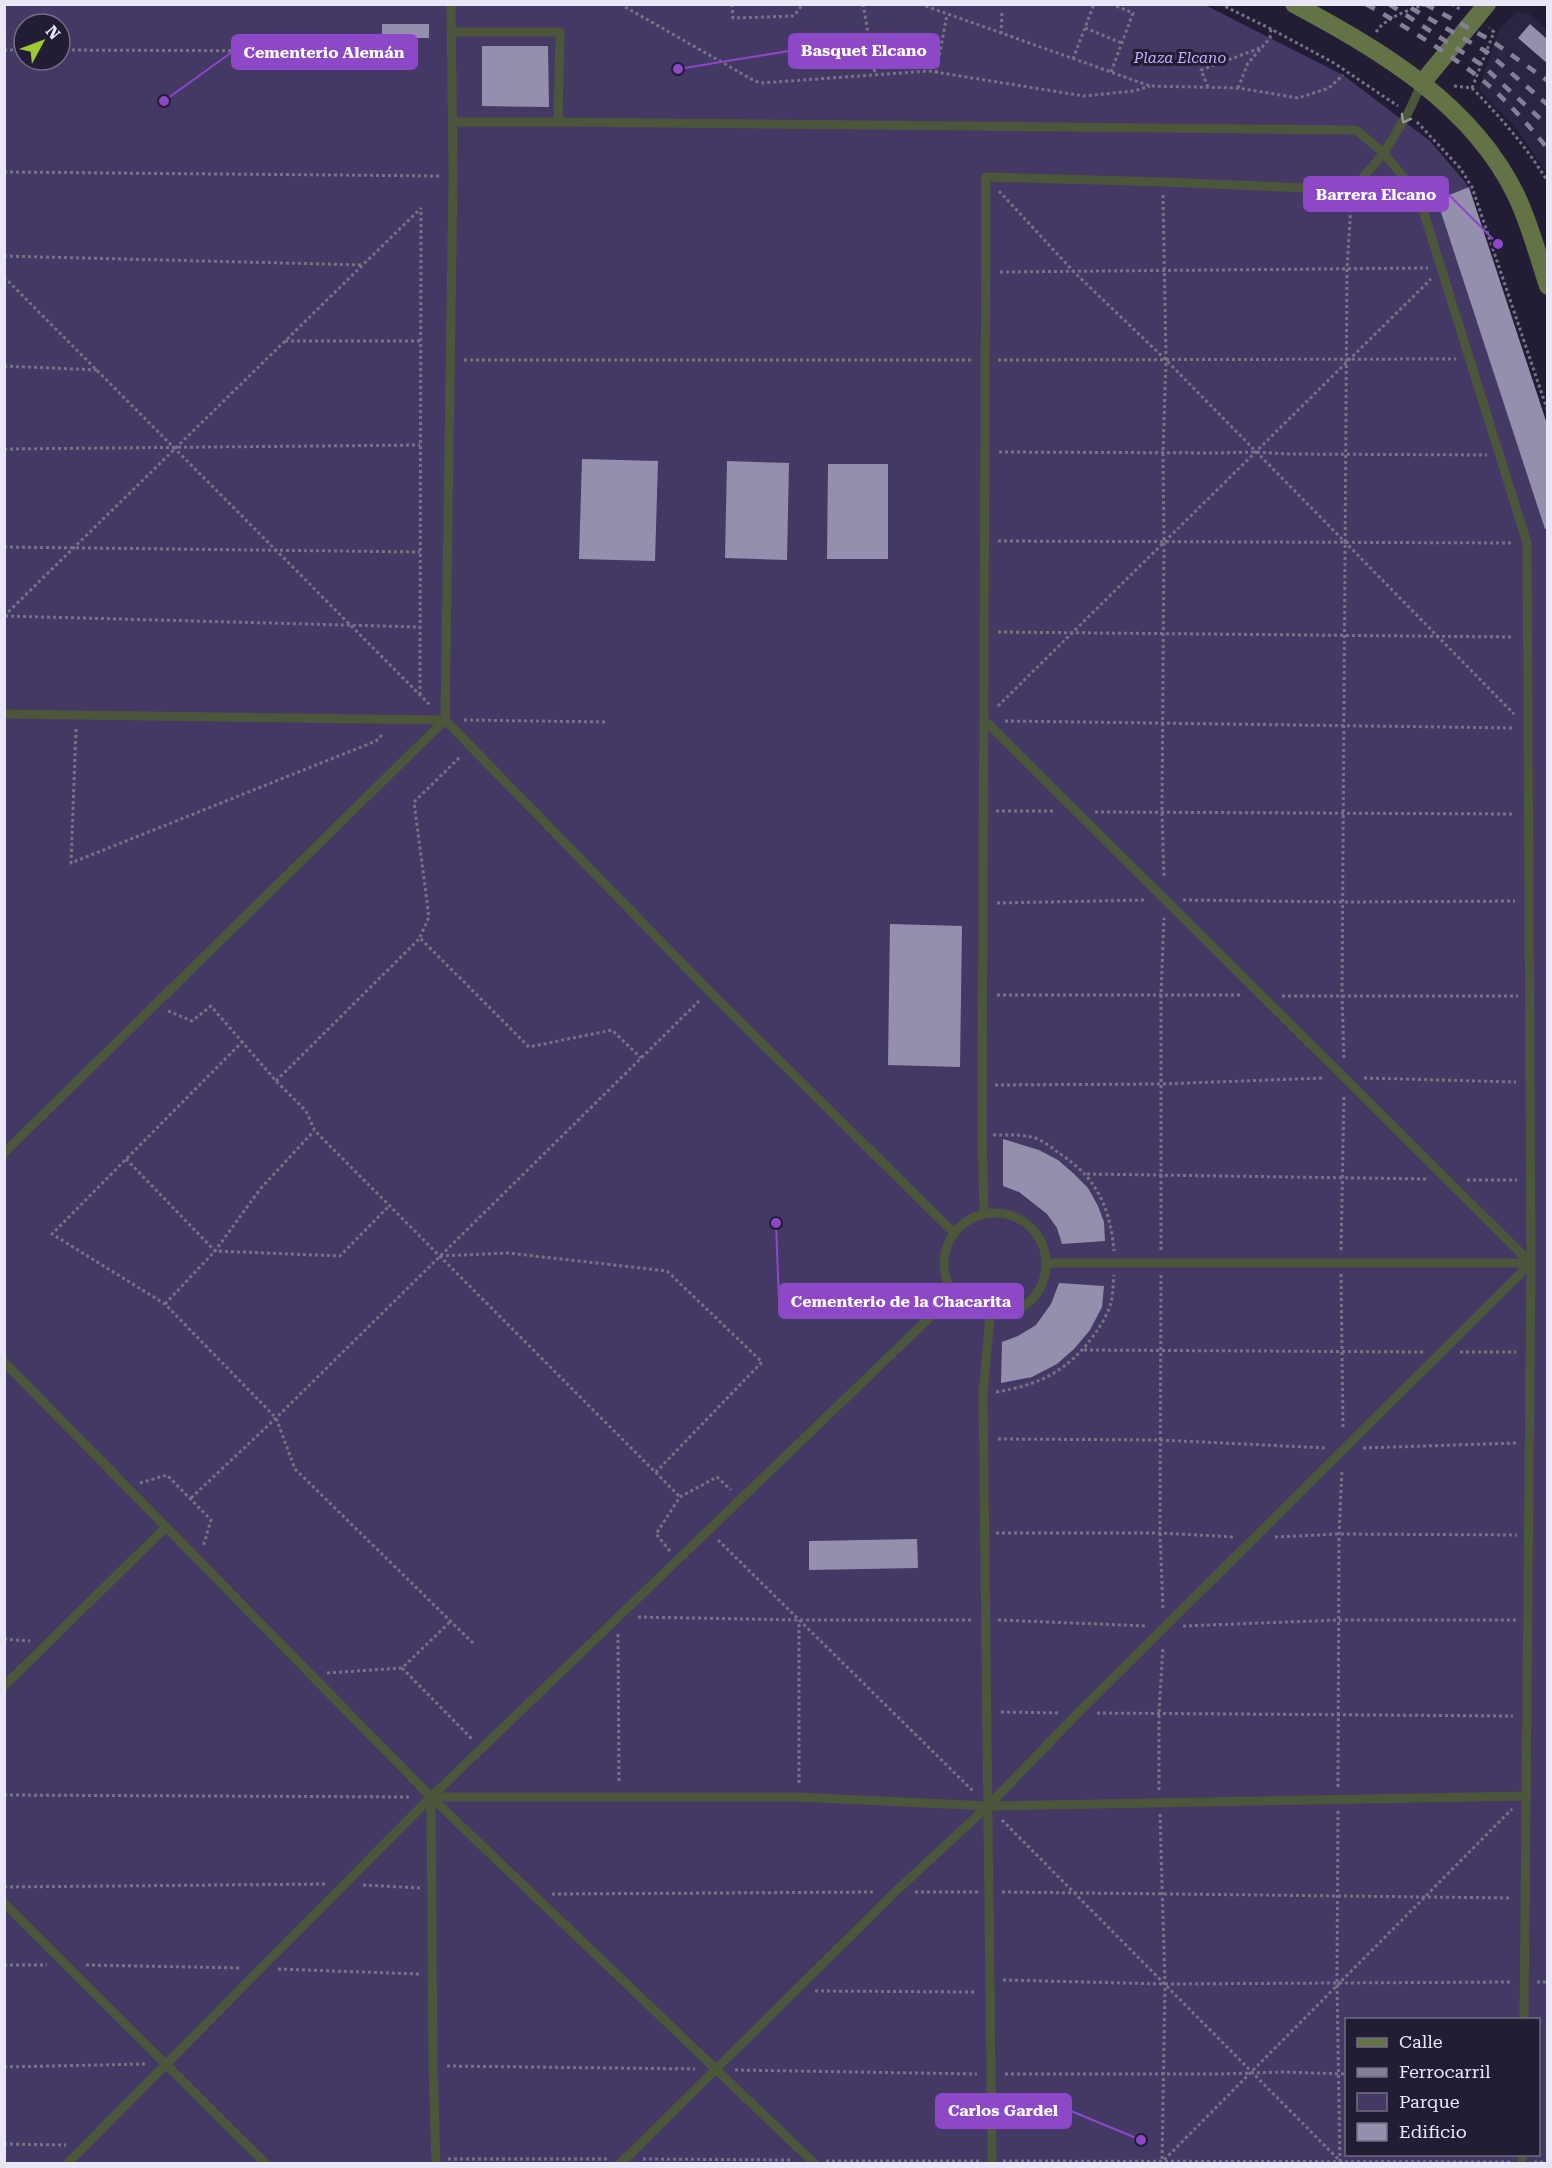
<svg xmlns="http://www.w3.org/2000/svg" width="1552" height="2168" viewBox="0 0 1552 2168" font-family="'Roboto Serif',serif">
	<style>
		.built { fill: #2c2443 }
		.green { fill: #443964; fill-rule: evenodd }
		.building { fill: #958fae }
		.lines { fill: none; stroke-linecap: round; stroke-linejoin: round }
		.path { stroke: #767287; stroke-width: 3; stroke-dasharray: 3 3; stroke-linecap: butt }
		.lane { stroke: #4b563a; stroke-width: 9 }
		.secondary { stroke: #637346; stroke-width: 18 }
		.rail { stroke: #848095; stroke-width: 4.5; stroke-dasharray: 10 10; stroke-linecap: butt }
		.oneway { stroke: #92978f }
		.labels { text-anchor: middle; dominant-baseline: central; stroke-width: 6; stroke-linejoin: round; paint-order: stroke }
		.park-label { font-size: 15px; font-style: italic; fill: #c2b1fb; stroke: #221c35 }
		.leader { fill: none; stroke: #8c48c7; stroke-width: 2 }
		.callout-dot { fill: #8c48c7; stroke: #221c35; stroke-width: 2 }
		.callout { fill: #8c48c7; stroke: #8c48c7; stroke-width: 2 }
		.callout-label { font-size: 16px; text-anchor: middle; font-weight: bold; fill: #fff }
	</style>
	<rect width="100%" height="100%" fill="#221c35"/>
	<!-- built -->
	<path class="built" d="M 1517,12 L 1528,13 L 1547,30 L 1547,173 L 1515,127 L 1479,89 L 1498,31 Z"/>
	<!-- green -->
	<path class="green" d="M 5,5 L 1205,5 L 1343,75 L 1430,141 L 1466,183 L 1547,427 L 1547,2163 L 5,2164 ZM 24,24 L 60,24 L 60,60 L 24,60 ZM 1346,2020 L 1538,2020 L 1538,2154 L 1346,2154 Z"/>
	<!-- building -->
	<g class="building">
		<rect x="382" y="24" width="47" height="14"/>
		<path d="M 1530,24 L 1548,40 L 1548,64 L 1518,38 Z"/>
		<path d="M 482,46 L 548,46 L 549,107 L 482,106 Z"/>
		<path d="M 1469,187 L 1548,427 L 1548,528 L 1545,529 L 1437,200 Z"/>
		<path d="M 582,459 L 658,461 L 655,561 L 579,559 Z"/>
		<path d="M 727,461 L 789,463 L 787,560 L 725,558 Z"/>
		<path d="M 828,464 L 888,464 L 888,559 L 827,559 Z"/>
		<path d="M 890,924 L 962,926 L 960,1067 L 888,1065 Z"/>
		<path d="M 1003,1139 L 1039,1150 L 1058,1160 L 1073,1173 L 1088,1188 L 1098,1206 L 1104,1222 L 1105,1241 L 1062,1244 L 1057,1228 L 1047,1214 L 1019,1192 L 1003,1186 Z"/>
		<path d="M 1059,1283 L 1104,1286 L 1102,1307 L 1090,1330 L 1074,1349 L 1057,1364 L 1032,1377 L 1001,1383 L 1002,1342 L 1018,1336 L 1036,1325 L 1051,1304 Z"/>
		<path d="M 917,1539 L 918,1568 L 809,1570 L 809,1541 Z"/>
	</g>
	<g class="lines">
		<!-- path -->
		<g class="path">
			<path d="M 620,4 L 753,80 L 761,83 L 929,71 L 1084,96 L 1134,91 L 1150,86"/>
			<path d="M 732,4 L 733,18 L 794,16 L 803,4"/>
			<path d="M 863,4 L 875,74"/>
			<path d="M 920,4 L 1150,86 L 1238,88 L 1298,98 L 1329,88 L 1343,75"/>
			<path d="M 1220,4 L 1271,29 L 1334,63 L 1398,106"/>
			<path d="M 1452,4 L 1461,10"/>
			<path d="M 1085,28 L 1122,43"/>
			<path d="M 1376,32 C 1387,16 1408,11 1426,4"/>
			<path d="M 1001,34 L 1002,12"/>
			<path d="M 4,50 L 24,50"/>
			<path d="M 60,50 L 292,51"/>
			<path d="M 1073,59 L 1094,4"/>
			<path d="M 1111,72 L 1133,13 L 1111,4"/>
			<path d="M 936,73 L 947,15"/>
			<path d="M 1454,86 L 1472,88 C 1502,119 1525,145 1548,182"/>
			<path d="M 1208,87 L 1201,70 L 1263,47"/>
			<path d="M 1238,88 L 1248,63 L 1270,38 L 1271,29"/>
			<path d="M 1472,88 L 1494,32 L 1489,28"/>
			<path d="M 1417,122 L 1460,168 L 1472,187 L 1548,412"/>
			<path d="M 4,172 L 439,176"/>
			<path d="M 999,191 L 1074,272 L 1166,360 L 1514,714"/>
			<path d="M 1163,195 L 1166,360 L 1163,453 L 1164,542 L 1162,812 L 1164,878"/>
			<path d="M 4,256 L 363,265"/>
			<path d="M 1000,272 L 1428,268"/>
			<path d="M 4,277 L 431,706"/>
			<path d="M 285,341 L 421,341"/>
			<path d="M 464,360 L 973,360"/>
			<path d="M 998,360 L 1456,359"/>
			<path d="M 4,366 L 98,370"/>
			<path d="M 4,449 L 420,445"/>
			<path d="M 999,452 L 1216,453 L 1256,452 L 1288,454 L 1487,455"/>
			<path d="M 998,541 L 1513,543"/>
			<path d="M 4,547 L 420,552"/>
			<path d="M 4,616 L 421,208"/>
			<path d="M 5,616 L 420,627"/>
			<path d="M 998,632 L 1513,637"/>
			<path d="M 420,695 L 421,208"/>
			<path d="M 998,706 L 1431,279"/>
			<path d="M 464,720 L 608,722"/>
			<path d="M 1005,721 L 1514,728"/>
			<path d="M 76,729 L 71,863 L 376,741 L 383,734"/>
			<path d="M 996,811 L 1056,811"/>
			<path d="M 1095,812 L 1515,814"/>
			<path d="M 1183,900 L 1343,902 L 1515,901"/>
			<path d="M 997,903 L 1146,900"/>
			<path d="M 420,937 L 429,917 L 414,802 L 461,756"/>
			<path d="M 997,995 L 1242,995"/>
			<path d="M 1282,996 L 1518,996"/>
			<path d="M 168,1011 L 192,1021 L 211,1006 L 276,1081 L 306,1111 L 315,1131 L 680,1497"/>
			<path d="M 243,1041 L 52,1234 L 165,1304 L 276,1418 L 295,1469 L 475,1645"/>
			<path d="M 1344,1058 L 1342,996 L 1347,269 L 1351,204"/>
			<path d="M 1364,1078 L 1516,1082"/>
			<path d="M 276,1081 L 420,938 L 529,1047 L 612,1030 L 641,1058"/>
			<path d="M 995,1085 L 1161,1084 L 1324,1078"/>
			<path d="M 993,1135 C 1008,1135 1021,1134 1035,1138 C 1044,1141 1052,1148 1059,1153 C 1097,1178 1110,1207 1114,1251"/>
			<path d="M 126,1159 L 215,1251 L 340,1256 L 389,1206"/>
			<path d="M 1087,1174 L 1427,1179"/>
			<path d="M 1467,1180 L 1517,1180"/>
			<path d="M 1161,1250 L 1161,995 L 1164,918"/>
			<path d="M 1341,1250 L 1344,1095"/>
			<path d="M 440,1256 L 508,1253 L 667,1271 L 762,1362 L 656,1472"/>
			<path d="M 1341,1274 L 1343,1430"/>
			<path d="M 1161,1275 L 1160,1533 L 1163,1610"/>
			<path d="M 165,1304 L 215,1251 L 261,1188 L 314,1131"/>
			<path d="M 1084,1350 L 1423,1352"/>
			<path d="M 1460,1352 L 1516,1352"/>
			<path d="M 996,1392 C 1040,1385 1070,1370 1096,1332 C 1102,1324 1108,1313 1111,1303 C 1113,1294 1113,1284 1114,1275"/>
			<path d="M 998,1439 L 1160,1440 L 1327,1448"/>
			<path d="M 1363,1448 L 1516,1443"/>
			<path d="M 140,1483 L 167,1475 L 211,1520 L 203,1547"/>
			<path d="M 191,1498 L 276,1418 L 699,1001"/>
			<path d="M 996,1533 L 1160,1533 L 1235,1537"/>
			<path d="M 1275,1537 L 1339,1534 L 1517,1535"/>
			<path d="M 718,1540 L 974,1792"/>
			<path d="M 670,1551 L 656,1534 L 680,1497 L 717,1477 L 731,1490"/>
			<path d="M 638,1617 L 799,1620 L 973,1620"/>
			<path d="M 998,1620 L 1147,1626"/>
			<path d="M 1183,1626 L 1339,1620 L 1516,1620"/>
			<path d="M 618,1634 L 619,1783"/>
			<path d="M 4,1639 L 30,1641"/>
			<path d="M 402,1668 L 472,1739"/>
			<path d="M 327,1673 L 402,1668 L 451,1621"/>
			<path d="M 1001,1712 L 1060,1713"/>
			<path d="M 1097,1713 L 1513,1716"/>
			<path d="M 799,1783 L 799,1620"/>
			<path d="M 1338,1787 L 1339,1534 L 1342,1469"/>
			<path d="M 1159,1790 L 1159,1713 L 1163,1646"/>
			<path d="M 4,1795 L 412,1797"/>
			<path d="M 1338,1811 L 1337,1984 L 1340,2164"/>
			<path d="M 1160,1814 L 1165,1984 L 1162,2164"/>
			<path d="M 1002,1820 L 1343,2164"/>
			<path d="M 363,1885 L 420,1888"/>
			<path d="M 4,1887 L 327,1884"/>
			<path d="M 915,1892 L 978,1892"/>
			<path d="M 1002,1892 L 1512,1898"/>
			<path d="M 552,1894 L 876,1892"/>
			<path d="M 4,1965 L 47,1965"/>
			<path d="M 86,1965 L 242,1968"/>
			<path d="M 278,1969 L 419,1974"/>
			<path d="M 1003,1980 L 1165,1984 L 1513,1982"/>
			<path d="M 1537,1982 L 1548,1982"/>
			<path d="M 815,1991 L 976,1992"/>
			<path d="M 447,2066 L 695,2069"/>
			<path d="M 4,2067 L 147,2064"/>
			<path d="M 735,2070 L 977,2074"/>
			<path d="M 1005,2074 L 1221,2074 L 1283,2072 L 1346,2074"/>
			<path d="M 4,2144 L 66,2145"/>
			<path d="M 448,2159 L 610,2159"/>
			<path d="M 643,2159 L 790,2160"/>
			<path d="M 826,2161 L 979,2161"/>
			<path d="M 1003,2161 L 1510,2162"/>
			<path d="M 1534,2162 L 1548,2162"/>
			<path d="M 1160,2164 L 1512,1809"/>
		</g>
		<!-- lane -->
		<g class="lane">
			<path d="M 451,32 L 560,32 L 558,122 L 1356,130 L 1384,153 L 1419,197 L 1527,543 L 1531,1263 L 1524,2020"/>
			<path d="M 452,122 L 558,122"/>
			<path d="M 4,714 L 445,720 L 709,991 L 953,1232"/>
			<path d="M 984,720 L 1531,1263"/>
			<path d="M 4,1153 L 445,720 L 453,176 L 451,4"/>
			<path d="M 984,1212 L 982,1136 L 986,177 L 1163,182 L 1352,190 L 1384,153 L 1408,113 L 1422,83"/>
			<circle cx="995" cy="1264" r="51"/>
			<path d="M 1047,1263 L 1531,1263"/>
			<path d="M 990,1316 L 983,1394 L 992,2164"/>
			<path d="M 4,1362 L 431,1797 L 815,2164"/>
			<path d="M 4,1686 L 166,1527"/>
			<path d="M 431,1797 L 798,1797 L 988,1806 L 1526,1796"/>
			<path d="M 431,1797 L 433,2066 L 436,2164"/>
			<path d="M 4,1903 L 266,2164"/>
			<path d="M 67,2164 L 431,1797 L 953,1295"/>
			<path d="M 620,2164 L 895,1892 L 988,1806 L 1077,1714 L 1531,1263"/>
			<path d="M 1522,2164 L 1522,2154"/>
		</g>
		<!-- secondary -->
		<g class="secondary">
			<path d="M 1294,4 C 1380,50 1472,104 1516,195 C 1530,224 1538,256 1548,286"/>
			<path d="M 1422,83 L 1487,4"/>
		</g>
		<!-- rail -->
		<g class="rail">
			<path d="M 1366,4 C 1404,26 1442,49 1476,75 C 1503,96 1527,123 1548,149"/>
			<path d="M 1389,4 L 1482,65 L 1548,126"/>
			<path d="M 1425,4 L 1492,41 L 1548,81"/>
			<path d="M 1411,8 L 1487,52 L 1548,105"/>
		</g>
	</g>
	<!-- one-way arrows -->
	<defs><path id="oneway-chevron" d="M-2-3.5L2.5 0L-2 3.5" fill="none" stroke-width="1.6" stroke-linecap="round" stroke-linejoin="round" transform="scale(1.5)"/></defs>
	<use class="oneway" href="#oneway-chevron" transform="translate(1405 119) rotate(119)"/>
	<g class="labels">
		<!-- park labels -->
		<g class="park-label">
			<text x="1180" y="58">Plaza Elcano</text>
		</g>
	</g>
	<!-- callouts -->
	<path class="leader" d="M678 69L789 51M164 101L232 52M1498 244L1448 194M776 1223L779 1301M1141 2140L1071 2111"/>
	<g class="callout-dot">
		<circle cx="678" cy="69" r="6"/>
		<circle cx="164" cy="101" r="6"/>
		<circle cx="1498" cy="244" r="6"/>
		<circle cx="776" cy="1223" r="6"/>
		<circle cx="1141" cy="2140" r="6"/>
	</g>
	<g class="callout">
		<rect x="789" y="34" width="150" height="34" rx="6"/>
		<rect x="232" y="35" width="185" height="34" rx="6"/>
		<rect x="1304" y="177" width="144" height="34" rx="6"/>
		<rect x="779" y="1284" width="244" height="34" rx="6"/>
		<rect x="936" y="2094" width="135" height="34" rx="6"/>
	</g>
	<g class="callout-label">
		<text x="864" y="56">Basquet Elcano</text>
		<text x="324" y="58">Cementerio Alemán</text>
		<text x="1376" y="200">Barrera Elcano</text>
		<text x="901" y="1307">Cementerio de la Chacarita</text>
		<text x="1003" y="2116">Carlos Gardel</text>
	</g>
	<!-- border -->
	<rect width="1552" height="2168" fill="none" stroke="#e9e6f7" stroke-width="12"/>
	<!-- legend -->
	<rect x="1345" y="2018" width="195" height="138" fill="#221c35" stroke="#726d83" stroke-width="1.5"/>
	<rect x="1357" y="2038" width="30" height="9" fill="#637346" stroke="#726d83" stroke-width="1.5"/>
	<text x="1399" y="2048" font-size="18" fill="#e9e6f7">Calle</text>
	<rect x="1357" y="2068" width="30" height="9" fill="#848095" stroke="#726d83" stroke-width="1.5"/>
	<text x="1399" y="2078" font-size="18" fill="#e9e6f7">Ferrocarril</text>
	<rect x="1357" y="2093" width="30" height="18" fill="#443964" stroke="#726d83" stroke-width="1.5"/>
	<text x="1399" y="2108" font-size="18" fill="#e9e6f7">Parque</text>
	<rect x="1357" y="2123" width="30" height="18" fill="#958fae" stroke="#726d83" stroke-width="1.5"/>
	<text x="1399" y="2138" font-size="18" fill="#e9e6f7">Edificio</text>
	<!-- north arrow -->
	<g transform="translate(42 42) rotate(49)"><circle r="28" fill="#221c35" stroke="#726d83" stroke-width="1.5"/>
	<path d="M0-4.5L10 22L0 15L-10 22Z" fill="#9dca30"/>
	<text y="-9" font-size="16" font-weight="bold" text-anchor="middle" fill="#e9e6f7">N</text>
	</g>
</svg>
